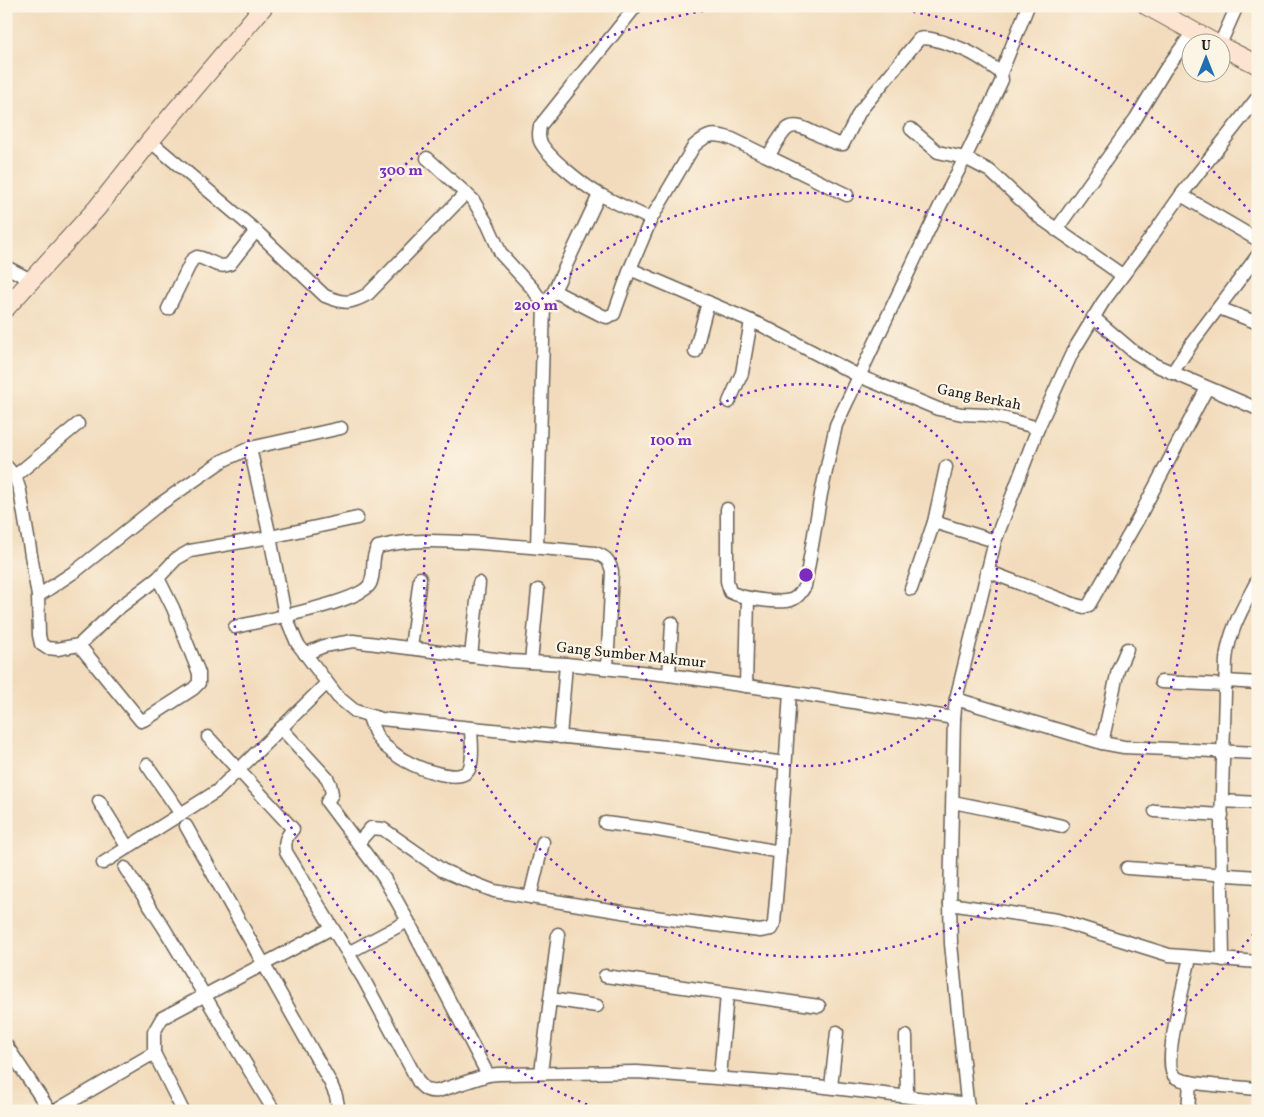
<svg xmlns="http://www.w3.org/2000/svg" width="1264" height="1117" viewBox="0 0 1264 1117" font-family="Vollkorn,serif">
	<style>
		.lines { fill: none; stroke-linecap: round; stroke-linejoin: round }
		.street-casing { stroke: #675f54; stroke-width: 15 }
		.secondary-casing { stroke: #675f54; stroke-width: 20 }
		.street { stroke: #fff; stroke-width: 12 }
		.secondary { stroke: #fde4d0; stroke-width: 18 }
		.ring { fill: none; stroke: #7b2cbf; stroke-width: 2.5; stroke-dasharray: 2.5 5 }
		.labels { text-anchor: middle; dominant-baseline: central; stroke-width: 4.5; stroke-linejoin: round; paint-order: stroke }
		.street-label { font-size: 15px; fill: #1c1c1c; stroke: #fcf5e5 }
		.centre { fill: #7b2cbf; stroke: #fcf5e5; stroke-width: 2.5 }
		.ring-label { font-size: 15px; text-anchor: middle; font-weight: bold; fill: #7b2cbf; stroke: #fcf5e5; stroke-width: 4.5; stroke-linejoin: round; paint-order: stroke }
	</style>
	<rect width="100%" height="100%" fill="#fcf5e5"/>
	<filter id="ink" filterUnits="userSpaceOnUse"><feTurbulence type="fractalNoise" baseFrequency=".02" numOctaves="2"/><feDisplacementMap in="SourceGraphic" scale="10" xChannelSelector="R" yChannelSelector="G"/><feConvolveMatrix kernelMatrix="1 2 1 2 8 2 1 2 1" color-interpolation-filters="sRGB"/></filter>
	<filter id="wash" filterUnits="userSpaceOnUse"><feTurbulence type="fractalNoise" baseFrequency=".0096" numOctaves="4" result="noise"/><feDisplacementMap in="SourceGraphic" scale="20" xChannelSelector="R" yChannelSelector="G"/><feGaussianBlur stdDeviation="1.12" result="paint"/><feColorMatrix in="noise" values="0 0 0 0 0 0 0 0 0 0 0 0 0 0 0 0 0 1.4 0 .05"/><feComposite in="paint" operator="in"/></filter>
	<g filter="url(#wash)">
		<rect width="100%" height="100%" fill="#f2dbbc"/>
	</g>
	<g filter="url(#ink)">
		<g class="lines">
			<!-- street casing -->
			<g class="street-casing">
				<g id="street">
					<path d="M 636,6 L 540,126 C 539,132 538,135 540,141 C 546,156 587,188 601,195 C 617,204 634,211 651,219"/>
					<path d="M 1221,42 L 1237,6"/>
					<path d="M 1001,73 L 1028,6"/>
					<path d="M 150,141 L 256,231 L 230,264 C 218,270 208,258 197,257 L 192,260 L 168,309"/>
					<path d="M 768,156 C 774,148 779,137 786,130 C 799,116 826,145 843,144 L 860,111 L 919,39 C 930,35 967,50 978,57 C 986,62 993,67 1001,73 L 1002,80 L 965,158 L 938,152 L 911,129"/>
					<path d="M 427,158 L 473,200 L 488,225 L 501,254 L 533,289 L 544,305"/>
					<path d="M 1181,195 L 1258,240"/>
					<path d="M 1056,230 L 1136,118 L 1165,70 L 1193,32"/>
					<path d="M 256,231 L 325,296 C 345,304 350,304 368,294 L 466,193"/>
					<path d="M 6,267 L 31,280"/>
					<path d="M 630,269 L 763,326 L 859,376 L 938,409 L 962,414 L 986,415 L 1006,419 L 1038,428"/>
					<path d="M 554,291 L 603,316 L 607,317 L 614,314 L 630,269 L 651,219 L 694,146 C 708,133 715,133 732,139 L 847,195"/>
					<path d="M 1219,308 L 1258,323"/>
					<path d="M 1093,317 L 1134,352 L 1155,365 L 1258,409"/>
					<path d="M 695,352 L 708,302"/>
					<path d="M 1172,373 L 1194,340 L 1258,255"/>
					<path d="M 729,402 L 742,373 L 751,321"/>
					<path d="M 250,448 L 270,537 L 285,615 L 297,643 L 338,697 L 355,711 L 381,719 L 667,747 L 785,763"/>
					<path d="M 6,466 L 15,476 L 20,491 L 38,596 L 39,635 L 41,644 L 47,648 L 57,649 L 79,645 L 141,721 L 148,718 L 193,689 L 199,683 L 199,673 L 173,608 L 158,578"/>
					<path d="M 15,476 L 78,424"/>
					<path d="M 727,509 L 727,581 L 730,592 C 742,598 778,604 791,600 C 798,598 801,592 805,586 L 821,494 L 836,425 L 940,206 L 965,158 L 990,171 L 1039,217 L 1122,275"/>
					<path d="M 934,522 L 995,541"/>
					<path d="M 537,547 L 544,305 L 554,291 L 599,195"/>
					<path d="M 987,571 L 1076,605 L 1084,607 L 1089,605 L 1138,519 L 1207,388"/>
					<path d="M 911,589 L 934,522 L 946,467"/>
					<path d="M 38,596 L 77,570 L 156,507 L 222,461 L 250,448 L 341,428"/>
					<path d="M 235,627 C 259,621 360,603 370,584 C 376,572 370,558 378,547 C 412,538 446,541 481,543 C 519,546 557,549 595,553 C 606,557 609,560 612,571 L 607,668"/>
					<path d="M 79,645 L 116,610 L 158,578 L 176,559 L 190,551 L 270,537 L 357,518"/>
					<path d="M 411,648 L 420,578"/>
					<path d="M 305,654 L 324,646 L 353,641 L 511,661 L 566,664 L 669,675 L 790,692 L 954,718"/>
					<path d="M 471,656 L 479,583"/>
					<path d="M 531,662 L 538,590"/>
					<path d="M 669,675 L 672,623"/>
					<path d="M 1226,681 L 1258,683"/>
					<path d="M 1161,682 L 1226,685"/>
					<path d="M 746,686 L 748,598"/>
					<path d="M 956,699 L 1102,743 L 1124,747 L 1258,753"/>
					<path d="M 369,717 C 373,728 376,738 385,746 C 391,751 398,757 404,760 C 416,767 463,787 470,767 C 474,756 471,739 471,728"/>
					<path d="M 281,728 L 327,778 L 330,784 L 332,794 L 327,802 L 384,878 L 408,921 L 348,953"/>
					<path d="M 208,737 L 293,829 C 286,837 284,841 286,852 L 363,978 L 419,1083 C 425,1090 429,1092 438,1091 L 488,1075 L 498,1074 L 637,1072 L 817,1086 L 968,1104"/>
					<path d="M 560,737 L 566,664"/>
					<path d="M 1102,743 L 1118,670 L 1127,649"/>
					<path d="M 147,765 L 181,814"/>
					<path d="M 99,801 L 128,848"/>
					<path d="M 1222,801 L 1258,803"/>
					<path d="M 953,802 L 1012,814 L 1062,826"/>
					<path d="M 1155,811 L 1222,815"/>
					<path d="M 605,823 L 652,829 L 780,852"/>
					<path d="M 186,826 L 330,1082 L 336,1096 L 339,1111"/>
					<path d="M 358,843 L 371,828 L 383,829 L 442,870 L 463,879 L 494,891 L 647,916 L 760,931 L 771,929 L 774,923 L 780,852 L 790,692"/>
					<path d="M 103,863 L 217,791 L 327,683"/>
					<path d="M 125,868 L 164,928 L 274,1111"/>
					<path d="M 1127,868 L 1258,877"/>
					<path d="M 530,897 L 543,842"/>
					<path d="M 950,904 L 1057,920 L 1169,955 L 1258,962"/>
					<path d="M 408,921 L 488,1075"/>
					<path d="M 1190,958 C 1186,976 1161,1066 1175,1077 C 1186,1085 1241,1087 1258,1089"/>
					<path d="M 1223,960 L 1221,825 L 1226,660 C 1229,630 1244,606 1258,579"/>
					<path d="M 605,976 L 819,1006"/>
					<path d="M 550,999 L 597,1006"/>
					<path d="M 906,1036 L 907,1096"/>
					<path d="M 6,1045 L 50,1111"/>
					<path d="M 154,1053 L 183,1111"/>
					<path d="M 541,1073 L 558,934"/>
					<path d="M 720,1077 L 727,994"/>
					<path d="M 831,1087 L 837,1032"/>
					<path d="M 55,1111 L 154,1053 L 154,1032 L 162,1018 L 332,928"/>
					<path d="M 968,1111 L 951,944 L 950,904 L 954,718 L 956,699 L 995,541 L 1038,428 L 1072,353 L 1103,302 L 1142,250 L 1181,195 L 1258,97"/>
					<path d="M 1188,1111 L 1190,1082"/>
				</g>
			</g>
			<!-- secondary casing -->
			<g class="secondary-casing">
				<g id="secondary">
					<path d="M 1147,6 L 1213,42"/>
					<path d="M 1222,47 L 1258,65"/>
					<path d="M 6,308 L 97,208 L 150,141 L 264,6"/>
				</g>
			</g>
			<!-- street -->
			<use href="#street" class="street"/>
			<!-- secondary -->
			<use href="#secondary" class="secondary"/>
		</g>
	</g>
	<!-- distance rings -->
	<g class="ring">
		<circle cx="806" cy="575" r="191"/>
		<circle cx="806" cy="575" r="382"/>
		<path d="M1258 928A573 573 0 0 1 1011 1110M601 1110A573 573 0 0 1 736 6M876 6A573 573 0 0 1 1258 222"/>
	</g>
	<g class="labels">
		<!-- street labels -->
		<g class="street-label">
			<text transform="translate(979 398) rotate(11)">Gang Berkah</text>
			<text transform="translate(631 656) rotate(6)">Gang Sumber Makmur</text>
		</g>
	</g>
	<circle cx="806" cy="575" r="8" class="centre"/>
	<g class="ring-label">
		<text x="401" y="175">300 m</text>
		<text x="536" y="310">200 m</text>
		<text x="671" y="445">100 m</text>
	</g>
	<!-- margin -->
	<rect width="1264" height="1117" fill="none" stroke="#fcf5e5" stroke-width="25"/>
	<!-- north arrow -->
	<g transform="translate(1206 58)"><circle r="24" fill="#fcf5e5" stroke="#a29e95"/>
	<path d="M0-4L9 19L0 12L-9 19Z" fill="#1f6fb2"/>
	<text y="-8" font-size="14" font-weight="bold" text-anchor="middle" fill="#1c1c1c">U</text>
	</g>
</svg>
